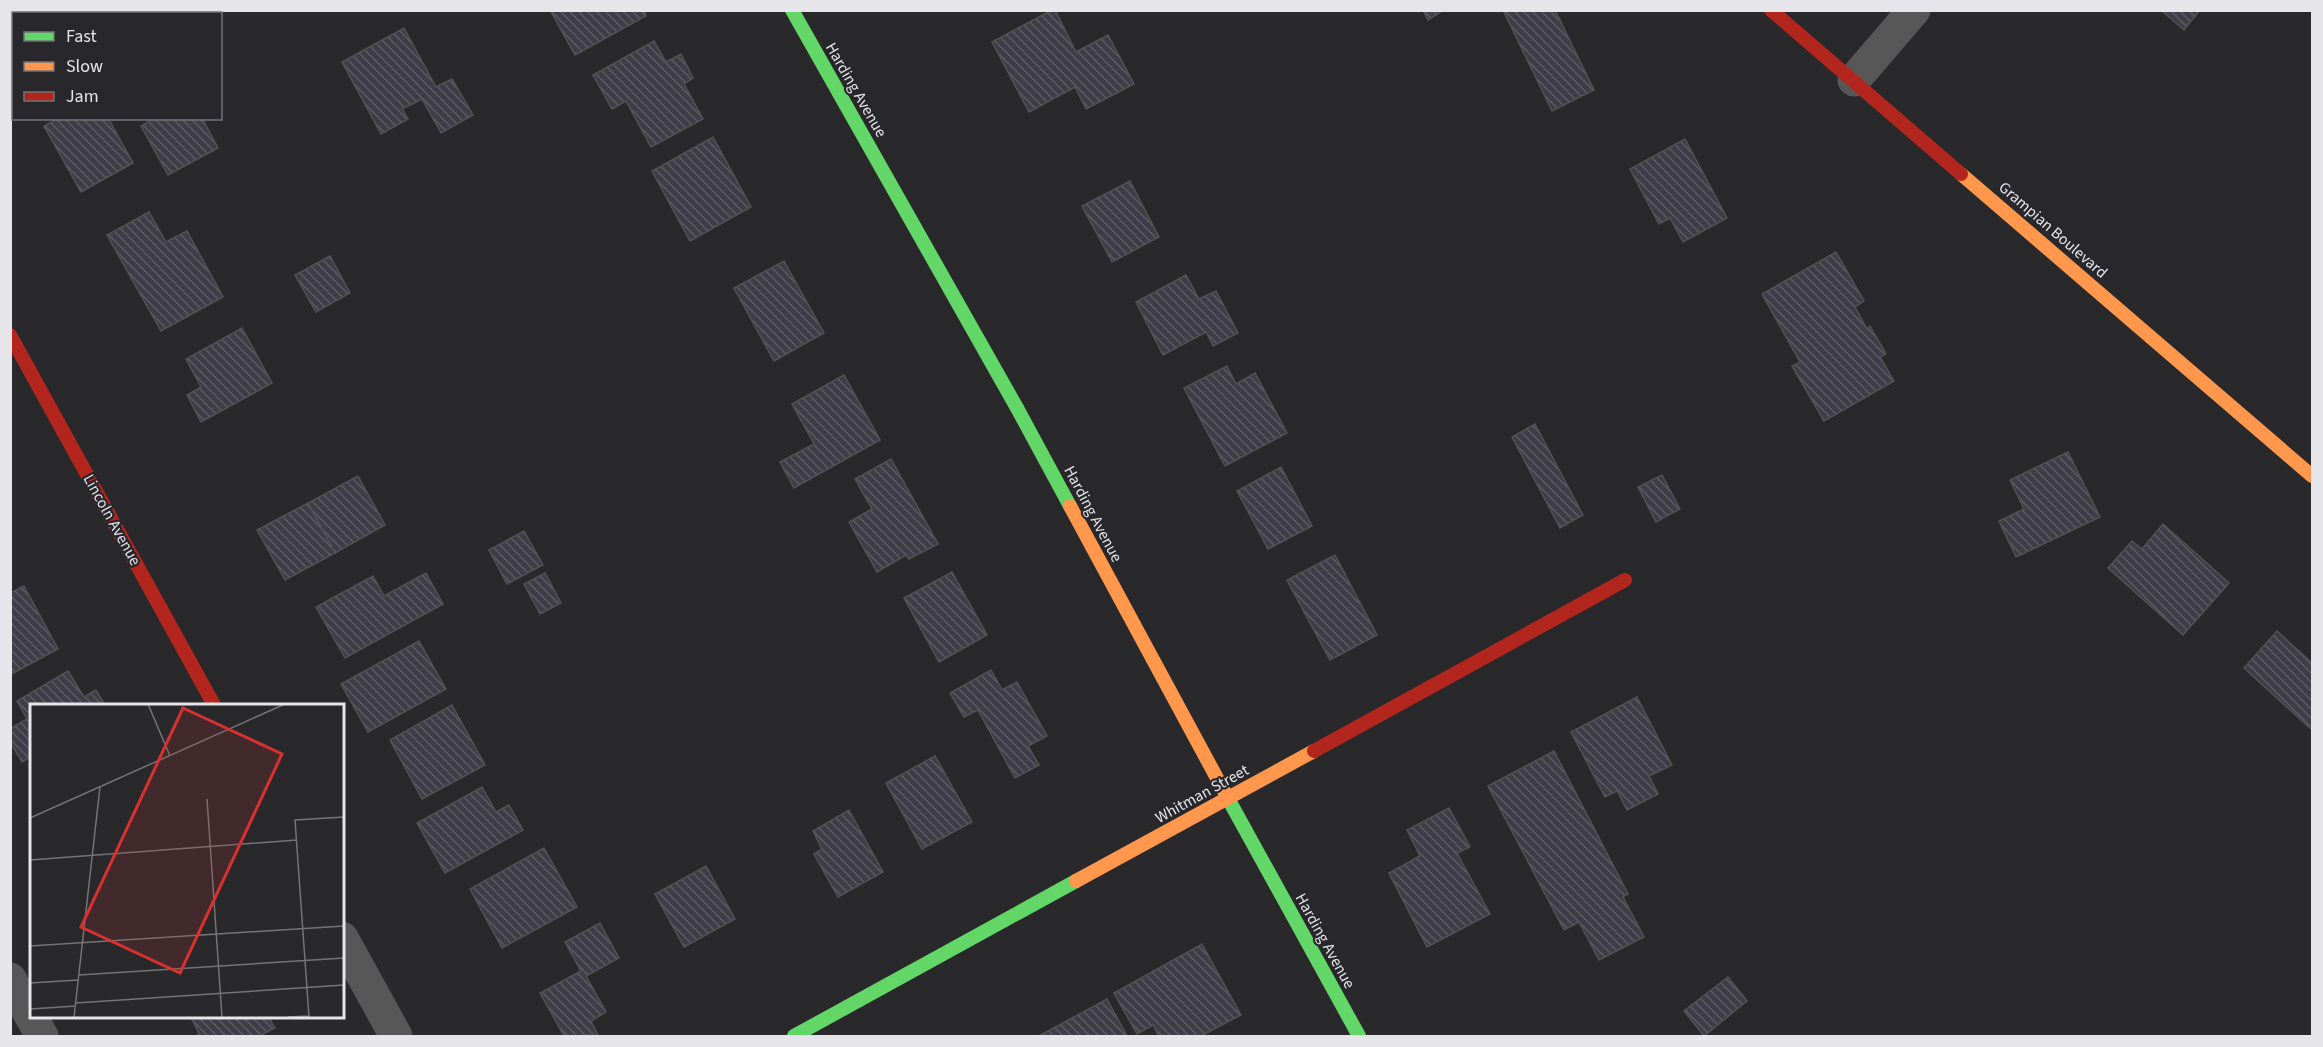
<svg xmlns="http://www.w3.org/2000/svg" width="2323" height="1047" viewBox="0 0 2323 1047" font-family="'Source Sans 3',sans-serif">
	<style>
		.building { fill: url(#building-back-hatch); stroke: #525154; stroke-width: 1.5 }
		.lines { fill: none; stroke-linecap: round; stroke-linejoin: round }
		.street { stroke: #585758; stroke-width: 33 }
		.fast { stroke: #63d668; stroke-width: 14 }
		.slow { stroke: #ff974d; stroke-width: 14 }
		.jam { stroke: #b3261e; stroke-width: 14 }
		.labels { text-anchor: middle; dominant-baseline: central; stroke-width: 4.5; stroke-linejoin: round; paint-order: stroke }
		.street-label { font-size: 16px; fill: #e6e5e9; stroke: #28272c }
		.inset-road { fill: none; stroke: #757477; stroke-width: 1.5 }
		.view { fill: #d73132; fill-opacity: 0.15; stroke: #d73132; stroke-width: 3 }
		.inset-edge { fill: none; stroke: #e6e5e9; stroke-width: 3 }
	</style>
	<defs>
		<pattern id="building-back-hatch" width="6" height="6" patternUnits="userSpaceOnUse" patternTransform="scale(1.5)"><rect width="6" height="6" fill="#3f3d47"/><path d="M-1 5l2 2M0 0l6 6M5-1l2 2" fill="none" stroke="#5b5962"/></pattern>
	</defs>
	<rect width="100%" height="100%" fill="#29282b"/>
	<!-- building -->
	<g class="building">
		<path d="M 550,10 L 644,10 L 646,16 L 575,55 Z"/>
		<path d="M 1052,10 L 1055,10 L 1076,52 L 1108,35 L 1134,84 L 1086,109 L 1075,87 L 1029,112 L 992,42 Z"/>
		<path d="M 1423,10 L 1444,10 L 1428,20 Z"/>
		<path d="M 1503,10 L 1555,10 L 1594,90 L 1552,111 Z"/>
		<path d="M 2161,10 L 2200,10 L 2184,30 Z"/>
		<path d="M 404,28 L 436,87 L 452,79 L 473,115 L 441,133 L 422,99 L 402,109 L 408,119 L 381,134 L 342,62 Z"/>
		<path d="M 654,41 L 666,62 L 681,54 L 693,78 L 684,84 L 703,119 L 651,147 L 626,101 L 612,109 L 593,75 Z"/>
		<path d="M 59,118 L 108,118 L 133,163 L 81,192 L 44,126 Z"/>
		<path d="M 155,118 L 202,118 L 218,148 L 168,175 L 141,126 Z"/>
		<path d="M 713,137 L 751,207 L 690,241 L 652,171 Z"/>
		<path d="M 1685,139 L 1727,218 L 1683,242 L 1670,218 L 1659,224 L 1630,169 Z"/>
		<path d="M 1130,181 L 1159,237 L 1112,262 L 1082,206 Z"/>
		<path d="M 149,212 L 166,242 L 187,231 L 223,297 L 161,331 L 107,235 Z"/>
		<path d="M 1836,252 L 1864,301 L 1855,307 L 1867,329 L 1870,326 L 1886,354 L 1880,357 L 1894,381 L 1824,421 L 1792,366 L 1800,362 L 1762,294 Z"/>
		<path d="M 330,256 L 350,293 L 316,312 L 295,275 Z"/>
		<path d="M 784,261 L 824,333 L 774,361 L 734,288 Z"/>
		<path d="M 1186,275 L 1199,299 L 1216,291 L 1238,333 L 1213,346 L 1206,332 L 1163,355 L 1136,302 Z"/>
		<path d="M 242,328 L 272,383 L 201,422 L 187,395 L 201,387 L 186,359 Z"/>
		<path d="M 1227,366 L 1236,384 L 1255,373 L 1287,433 L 1225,466 L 1184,388 Z"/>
		<path d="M 844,375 L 880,440 L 794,488 L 780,462 L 814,444 L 792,404 Z"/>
		<path d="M 1535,424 L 1583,515 L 1560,528 L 1512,437 Z"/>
		<path d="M 2068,452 L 2100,517 L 2016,557 L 1999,521 L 2024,509 L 2010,480 Z"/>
		<path d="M 891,459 L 938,544 L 909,559 L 906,555 L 877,572 L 849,522 L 872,509 L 855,479 Z"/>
		<path d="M 1281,467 L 1312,526 L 1268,549 L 1237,491 Z"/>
		<path d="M 1662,475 L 1680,509 L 1656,522 L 1638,487 Z"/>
		<path d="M 358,476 L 385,525 L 335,553 L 308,503 Z"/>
		<path d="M 308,503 L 335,553 L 285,580 L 257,530 Z"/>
		<path d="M 2163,524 L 2229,583 L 2183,635 L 2108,568 L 2132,541 L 2142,549 Z"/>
		<path d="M 524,531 L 543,565 L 507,584 L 489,550 Z"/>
		<path d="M 1335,555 L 1377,635 L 1330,660 L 1287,580 Z"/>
		<path d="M 952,572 L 987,635 L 939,662 L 904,598 Z"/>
		<path d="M 426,573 L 443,604 L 345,658 L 316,607 L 373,576 L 384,596 Z"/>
		<path d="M 545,573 L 561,603 L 540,614 L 524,584 Z"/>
		<path d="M 24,586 L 58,649 L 10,675 L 10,593 Z"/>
		<path d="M 2277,631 L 2312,663 L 2312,730 L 2244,668 Z"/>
		<path d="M 419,641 L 446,689 L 368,732 L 341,684 Z"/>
		<path d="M 991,670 L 1002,690 L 1017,682 L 1047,736 L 1028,746 L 1039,765 L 1015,778 L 978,710 L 964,717 L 950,693 Z"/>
		<path d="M 68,671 L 84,697 L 96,690 L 105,705 L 32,705 L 32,756 L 22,762 L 10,742 L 10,729 L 27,719 L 17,701 Z"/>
		<path d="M 1637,697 L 1672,765 L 1649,776 L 1658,794 L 1627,810 L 1617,791 L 1605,797 L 1571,732 Z"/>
		<path d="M 452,705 L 485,765 L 422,799 L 390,740 Z"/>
		<path d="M 1554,751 L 1628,894 L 1623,897 L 1644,937 L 1599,960 L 1579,922 L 1564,930 L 1488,786 Z"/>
		<path d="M 935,756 L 972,822 L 922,849 L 886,783 Z"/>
		<path d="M 482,787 L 496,812 L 509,805 L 523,830 L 445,873 L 417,823 Z"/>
		<path d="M 1449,808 L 1470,847 L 1457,853 L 1490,914 L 1427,947 L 1389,873 L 1420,856 L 1407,830 Z"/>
		<path d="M 849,810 L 883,872 L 838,897 L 814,854 L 822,849 L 813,831 Z"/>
		<path d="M 544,848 L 577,907 L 502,948 L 470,889 Z"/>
		<path d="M 706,866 L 735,919 L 684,947 L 655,894 Z"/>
		<path d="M 600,923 L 619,958 L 586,976 L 606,1012 L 591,1021 L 598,1035 L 564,1036 L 540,993 L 581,971 L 565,942 Z"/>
		<path d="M 1202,944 L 1241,1015 L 1201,1036 L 1159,1036 L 1153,1025 L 1137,1034 L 1114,993 Z"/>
		<path d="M 1728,977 L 1747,1001 L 1704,1036 L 1684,1011 Z"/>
		<path d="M 1107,999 L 1127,1036 L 1039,1036 Z"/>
		<path d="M 194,1016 L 268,1016 L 275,1028 L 259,1036 L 196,1036 L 199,1034 L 191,1017 Z"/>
	</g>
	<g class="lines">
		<!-- street -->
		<g class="street">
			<path d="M 1854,80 L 1914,10"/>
			<path d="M 342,938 L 396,1036"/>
			<path d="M 10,979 L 42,1036"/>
		</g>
		<!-- fast -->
		<g class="fast">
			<path d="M 792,10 L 1017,408 L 1070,506"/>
			<path d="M 55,14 L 64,10"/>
			<path d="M 10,29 L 14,28"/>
			<path d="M 1225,793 L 1359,1036"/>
			<path d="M 794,1036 L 1076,881"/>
		</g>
		<!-- slow -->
		<g class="slow">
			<path d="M 1961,174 L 2312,476"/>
			<path d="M 1070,506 L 1225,793"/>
			<path d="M 1076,881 L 1314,751"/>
		</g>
		<!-- jam -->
		<g class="jam">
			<path d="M 1771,10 L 1961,174"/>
			<path d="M 10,335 L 214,705"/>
			<path d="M 1314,751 L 1625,580"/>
		</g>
	</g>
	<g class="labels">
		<!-- street labels -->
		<g class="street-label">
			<text transform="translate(856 90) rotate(60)">Harding Avenue</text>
			<text transform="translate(2053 230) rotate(41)">Grampian Boulevard</text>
			<text transform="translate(1093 514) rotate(62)">Harding Avenue</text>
			<text transform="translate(112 520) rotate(61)">Lincoln Avenue</text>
			<text transform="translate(1202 794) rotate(-29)">Whitman Street</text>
			<text transform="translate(1325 941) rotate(61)">Harding Avenue</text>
		</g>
	</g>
	<!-- overview -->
	<g transform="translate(30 704)">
		<rect width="314" height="314" fill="#29282b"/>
		<path class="inset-road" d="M 118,0 L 140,52M 177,95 L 192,313M 0,114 L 255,0M 0,156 L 267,136M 0,242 L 314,222M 49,271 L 314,254M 0,279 L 48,276M 46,299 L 314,281M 0,305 L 46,302M 44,313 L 70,83M 258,313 L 279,312M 279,313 L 265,116 L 314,113"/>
		<path class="view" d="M 153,4 L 252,50 L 150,269 L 51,223 Z"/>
		<rect width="314" height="314" class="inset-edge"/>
	</g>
	<!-- border -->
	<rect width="2323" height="1047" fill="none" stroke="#e6e5e9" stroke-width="24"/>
	<!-- legend -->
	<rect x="12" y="12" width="210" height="108" fill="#28272c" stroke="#747378" stroke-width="1.5"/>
	<rect x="24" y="32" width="30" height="9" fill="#63d668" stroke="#747378" stroke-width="1.5"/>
	<text x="66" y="42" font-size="18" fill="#e6e5e9">Fast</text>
	<rect x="24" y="62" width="30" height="9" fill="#ff974d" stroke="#747378" stroke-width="1.5"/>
	<text x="66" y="72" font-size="18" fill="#e6e5e9">Slow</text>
	<rect x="24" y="92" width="30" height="9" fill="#b3261e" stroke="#747378" stroke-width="1.5"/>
	<text x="66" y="102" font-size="18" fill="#e6e5e9">Jam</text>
</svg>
